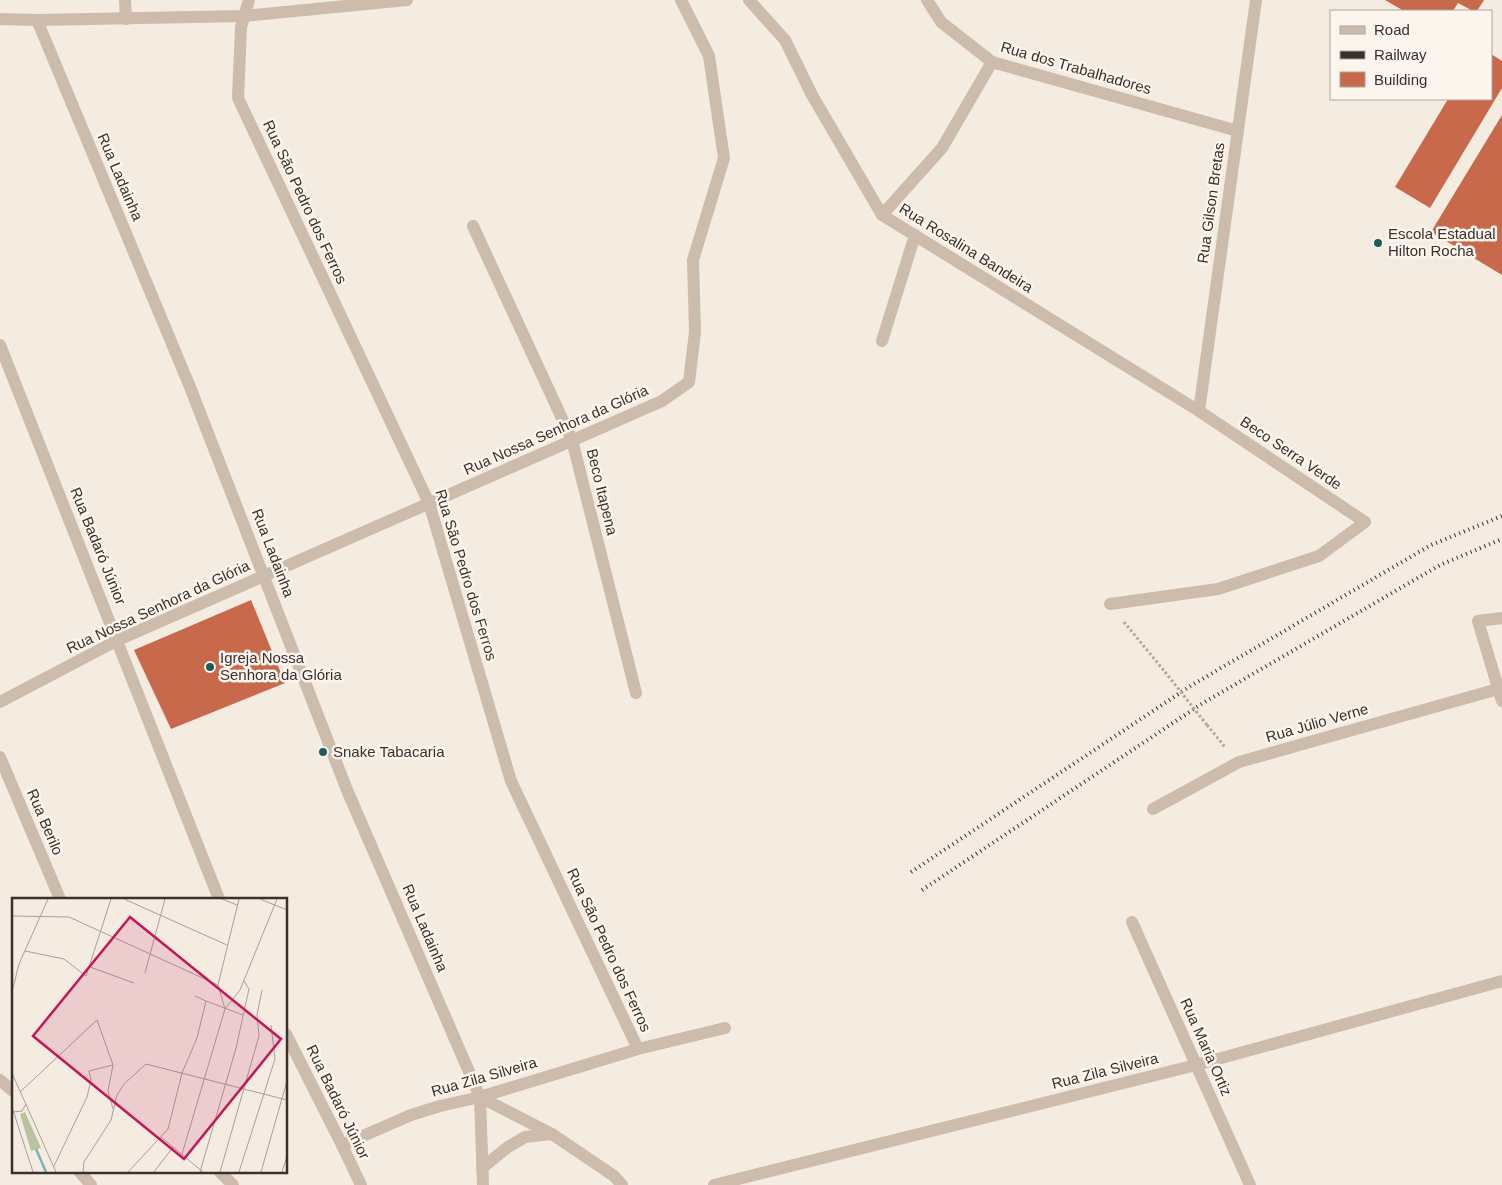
<svg xmlns="http://www.w3.org/2000/svg" width="1502" height="1185" viewBox="0 0 1502 1185" font-family="Arial,sans-serif">
  <rect width="100%" height="100%" fill="#f4ebe1"/>
  <!-- building -->
  <g fill="#c8694b">
    <path d="M1385 0H1484L1477 11H1473L1458 3 1453 11H1404Z"/>
    <path d="M1491 54 1502 61V88L1430 208 1395 187 1448 99H1491Z"/>
    <path d="M1502 115V275L1431 232Z"/>
    <path d="M251 600 285 683 171 729 134 650Z"/>
  </g>
  <g fill="none" stroke-linecap="round" stroke-linejoin="round">
    <!-- path -->
    <g stroke="#b9a596" stroke-width="3" stroke-dasharray="2.5 2.5" stroke-linecap="butt">
      <path d="M1124 622 1165 672"/>
      <path d="M1207 725 1225 747"/>
    </g>
    <!-- minor -->
    <g stroke="#cdbbac" stroke-width="12">
      <path d="M125 0 126 19"/>
      <path d="M249 0 241 27 238 98 429 503 511 781 638 1049 725 1028"/>
      <path d="M749 0 785 40 812 95 882 215 1199 411 1365 522 1319 556 1218 589 1110 604"/>
      <path d="M927 0 941 22 992 62 1238 131"/>
      <path d="M0 19 37 20 244 16 407 0"/>
      <path d="M37 20 190 387 347 790 480 1097 483 1185"/>
      <path d="M882 215 942 148 992 62"/>
      <path d="M473 226 572 440 636 693"/>
      <path d="M882 341 915 235"/>
      <path d="M0 345 219 899"/>
      <path d="M1199 411 1256 0"/>
      <path d="M1502 618 1478 621 1502 701"/>
      <path d="M0 702 118 640 662 401 689 382 695 332 693 260 724 158 709 56 681 0"/>
      <path d="M0 757 60 899"/>
      <path d="M1153 809 1239 762 1498 689"/>
      <path d="M1132 922 1250 1185"/>
      <path d="M286 1034 342 1145 361 1185"/>
      <path d="M0 1080 14 1092"/>
      <path d="M480 1097 552 1134 614 1176 622 1185"/>
      <path d="M342 1145 411 1115 440 1106 480 1097 638 1049"/>
      <path d="M482 1168 508 1147 525 1137 552 1134"/>
      <path d="M79 1171 91 1185"/>
      <path d="M219 1171 233 1185"/>
      <path d="M714 1185 1196 1065 1502 981"/>
    </g>
    <!-- rail -->
    <g stroke="#3b302b" stroke-width="4" stroke-dasharray="1 4" stroke-linecap="butt">
      <path d="M911 872 1192 685 1431 545 1502 516"/>
      <path d="M922 890 1203 703 1440 565 1502 539"/>
    </g>
    <!-- path-bridge -->
    <path stroke="#b9a596" stroke-width="3" stroke-dasharray="2.5 2.5" stroke-linecap="butt" d="M1165 672 1207 725"/>
  </g>
  <!-- markers -->
  <g fill="#1f5a5e" stroke="#fbf5ee" stroke-width="2">
    <circle cx="1378" cy="243" r="5"/>
    <circle cx="210" cy="667" r="5"/>
    <circle cx="323" cy="752" r="5"/>
  </g>
  <g text-anchor="middle" stroke-width="5" stroke-linejoin="round" paint-order="stroke">
    <!-- street labels -->
    <g font-size="15" fill="#3b302b" stroke="#fbf5ee">
      <text transform="translate(1076 68) rotate(16)" y="5">Rua dos Trabalhadores</text>
      <text transform="translate(120 177) rotate(67)" y="5">Rua Ladainha</text>
      <text transform="translate(305 202) rotate(65)" y="5">Rua São Pedro dos Ferros</text>
      <text transform="translate(1211 203) rotate(-82)" y="5">Rua Gilson Bretas</text>
      <text transform="translate(966 248) rotate(32)" y="5">Rua Rosalina Bandeira</text>
      <text transform="translate(556 430) rotate(-24)" y="5">Rua Nossa Senhora da Glória</text>
      <text transform="translate(1291 453) rotate(34)" y="5">Beco Serra Verde</text>
      <text transform="translate(602 492) rotate(76)" y="5">Beco Itapena</text>
      <text transform="translate(98 546) rotate(68)" y="5">Rua Badaró Júnior</text>
      <text transform="translate(273 553) rotate(69)" y="5">Rua Ladainha</text>
      <text transform="translate(466 575) rotate(73)" y="5">Rua São Pedro dos Ferros</text>
      <text transform="translate(158 607) rotate(-25)" y="5">Rua Nossa Senhora da Glória</text>
      <text transform="translate(1317 723) rotate(-16)" y="5">Rua Júlio Verne</text>
      <text transform="translate(45 822) rotate(67)" y="5">Rua Berilo</text>
      <text transform="translate(425 928) rotate(67)" y="5">Rua Ladainha</text>
      <text transform="translate(609 950) rotate(65)" y="5">Rua São Pedro dos Ferros</text>
      <text transform="translate(1206 1047) rotate(66)" y="5">Rua Maria Ortiz</text>
      <text transform="translate(1105 1071) rotate(-14)" y="5">Rua Zila Silveira</text>
      <text transform="translate(484 1077) rotate(-16)" y="5">Rua Zila Silveira</text>
      <text transform="translate(338 1102) rotate(64)" y="5">Rua Badaró Júnior</text>
    </g>
    <!-- poi labels -->
    <g font-size="15" fill="#3b302b" stroke="#fbf5ee" text-anchor="start">
      <text x="1388" y="239">Escola Estadual<tspan x="1388" dy="17">Hilton Rocha</tspan></text>
      <text x="220" y="663">Igreja Nossa<tspan x="220" dy="17">Senhora da Glória</tspan></text>
      <text x="333" y="757">Snake Tabacaria</text>
    </g>
  </g>
  <!-- overview -->
  <g transform="translate(12 898)">
    <rect width="275" height="275" fill="#f4ebe1"/>
    <path d="M13 214 29 250 19 253 8 216Z" fill="#b8c4a0"/>
    <path fill="none" stroke="#7fb0b2" stroke-width="2.5" d="M24 251 34 274"/>
    <path fill="none" stroke="#aaa098" stroke-width="1" d="M112 1 215 47M210 1 225 7M248 1 275 12M0 18 57 19 206 87M13 53 52 61 74 78 99 1M78 69 122 85M133 75 153 1M0 94 7 66 36 1M194 103 231 117M213 111 206 87 227 1M0 175 44 274M8 194 85 122 101 167 96 193 101 211M0 209 21 274M1 214 10 213 14 206M149 239 191 274M170 256 213 111 228 92 265 1M42 268 75 199 79 182 77 173 101 167M71 274 72 264 99 222 105 197 112 186 134 166 275 202M116 274 156 231 170 175 185 140 194 103 183 98M142 274 161 249M188 274 224 150 237 91 232 83M208 274 247 138 245 117 250 92M227 274 263 161 259 127M249 274 275 183M270 274 275 258"/>
    <path fill="#c2185b" fill-opacity="0.15" stroke="#c2185b" stroke-width="2.5" d="M118 19 269 141 172 261 21 138Z"/>
    <rect width="275" height="275" fill="none" stroke="#3b302b" stroke-width="2.5"/>
  </g>
  <!-- legend -->
  <rect x="1330" y="10" width="162" height="90" fill="#fbf5ee" stroke="#aea6a0"/>
  <rect x="1340" y="26" width="25" height="8" fill="#cdbbac" stroke="#aea6a0"/>
  <text x="1374" y="35" font-size="15" fill="#3b302b">Road</text>
  <rect x="1340" y="51" width="25" height="8" fill="#3b302b" stroke="#aea6a0"/>
  <text x="1374" y="60" font-size="15" fill="#3b302b">Railway</text>
  <rect x="1340" y="72" width="25" height="15" fill="#c8694b" stroke="#aea6a0"/>
  <text x="1374" y="85" font-size="15" fill="#3b302b">Building</text>
</svg>
